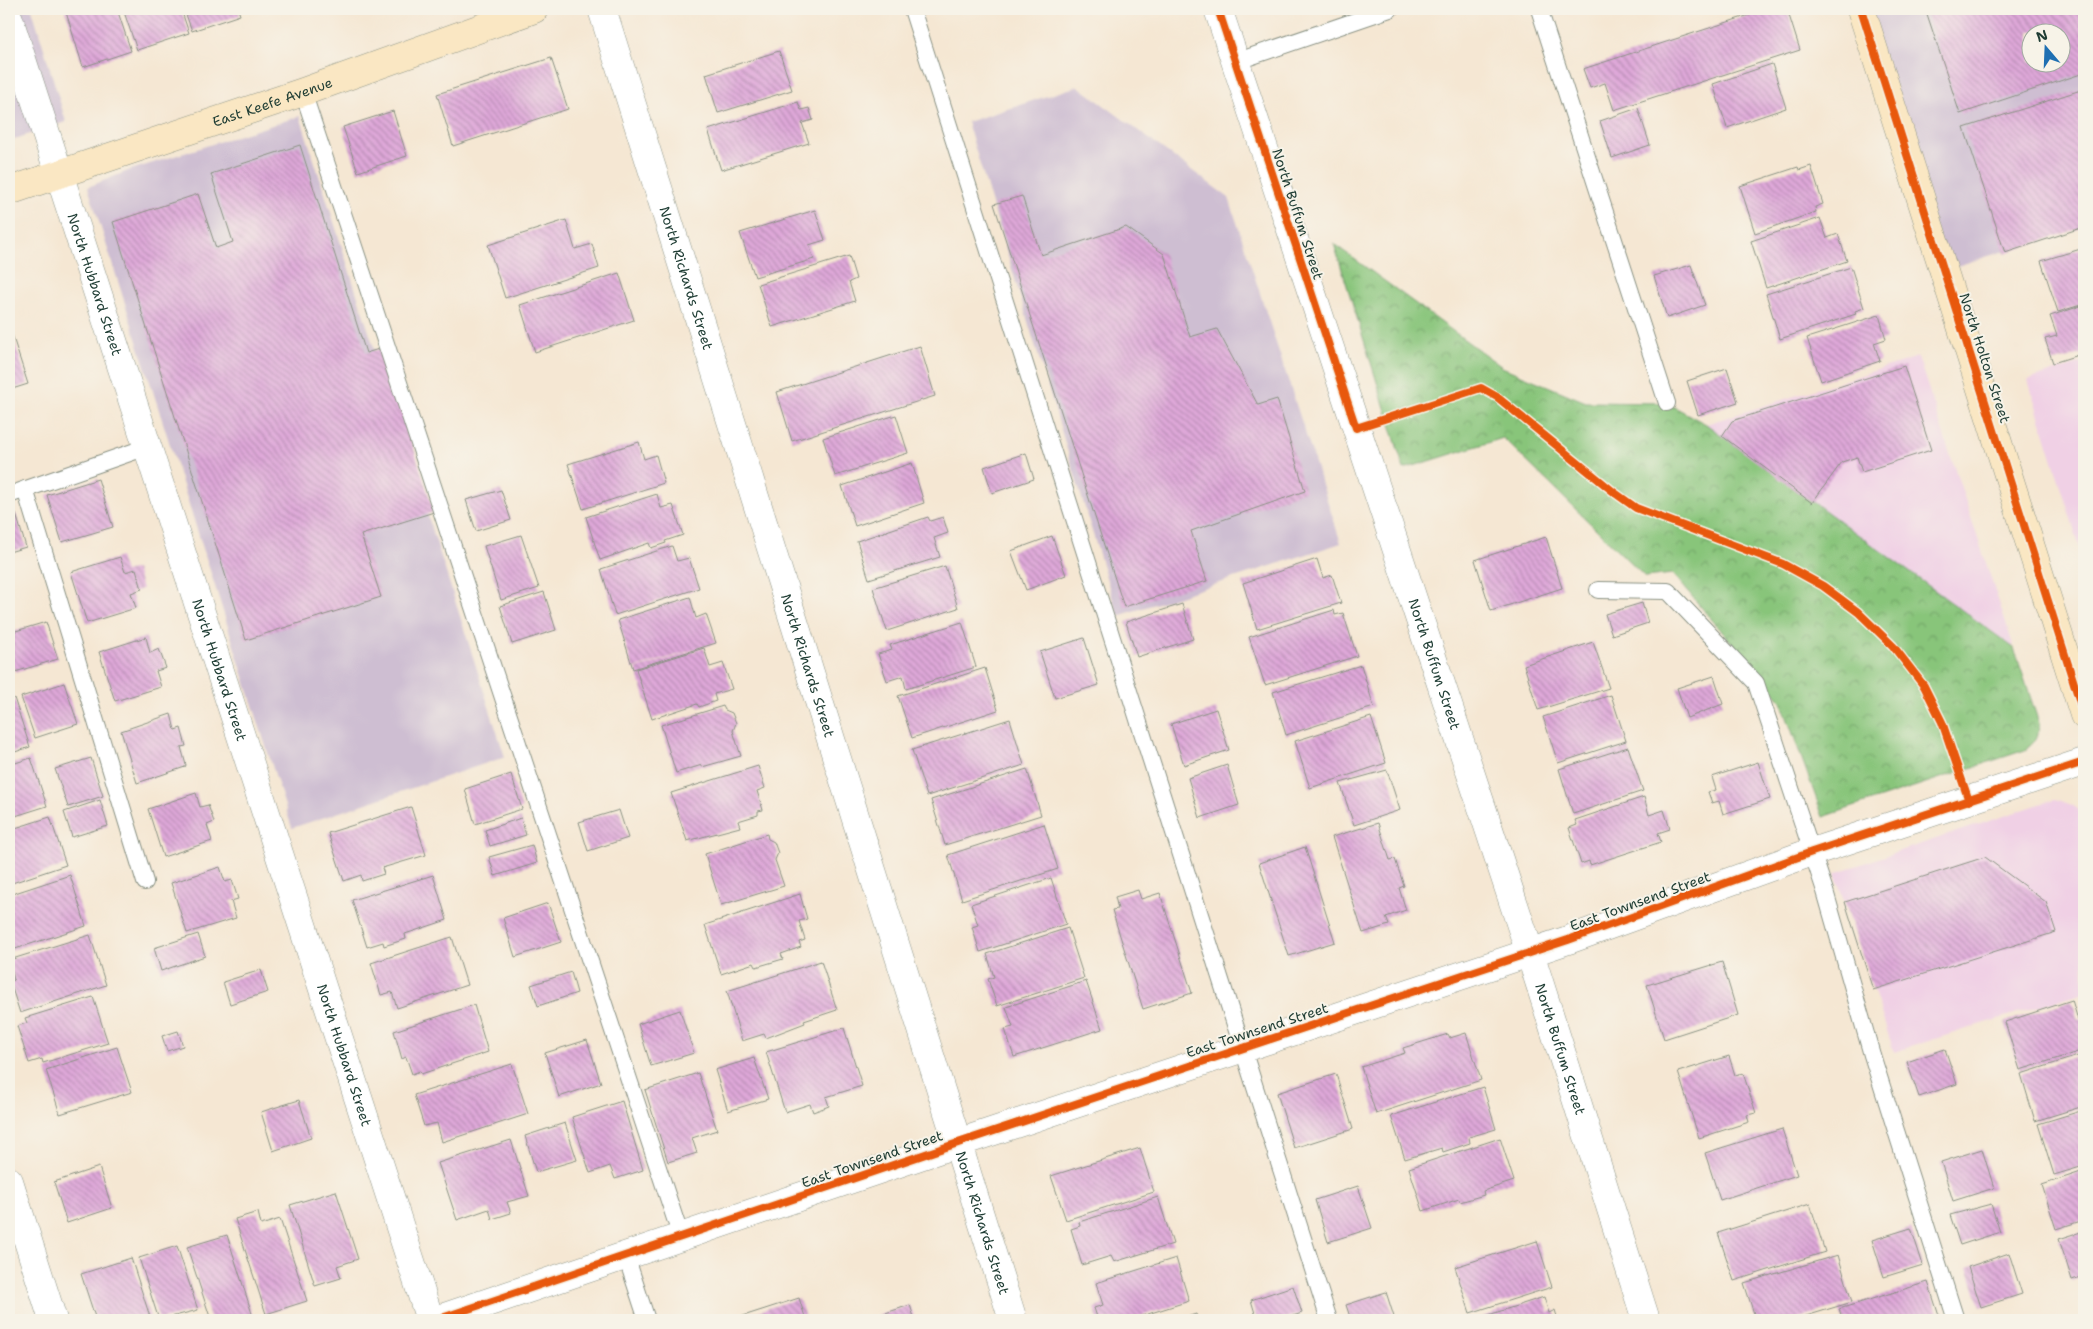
<svg xmlns="http://www.w3.org/2000/svg" width="2093" height="1329" viewBox="0 0 2093 1329" font-family="'Shantell Sans',sans-serif">
  <defs>
    <pattern id="park-crowns" width="20" height="18" patternUnits="userSpaceOnUse" patternTransform="scale(1.25)"><rect width="20" height="18" fill="#88c57a"/><path d="M2 6a3 3 0 1 1 6 0M12 15a3 3 0 1 1 6 0" fill="none" stroke="#6fa165"/></pattern>
    <pattern id="building-back-hatch" width="6" height="6" patternUnits="userSpaceOnUse" patternTransform="scale(1.25)"><rect width="6" height="6" fill="#dfa8d9"/><path d="M-1 5l2 2M0 0l6 6M5-1l2 2" fill="none" stroke="#b48ab1"/></pattern>
  </defs>
  <rect width="100%" height="100%" fill="#f7f3e8"/>
  <filter id="ink" filterUnits="userSpaceOnUse"><feTurbulence type="fractalNoise" baseFrequency=".02" numOctaves="2"/><feDisplacementMap in="SourceGraphic" scale="10" xChannelSelector="R" yChannelSelector="G"/><feConvolveMatrix kernelMatrix="1 2 1 2 8 2 1 2 1" color-interpolation-filters="sRGB"/></filter>
  <filter id="wash" filterUnits="userSpaceOnUse"><feTurbulence type="fractalNoise" baseFrequency=".0096" numOctaves="4" result="noise"/><feDisplacementMap in="SourceGraphic" scale="20" xChannelSelector="R" yChannelSelector="G"/><feGaussianBlur stdDeviation="1.12" result="paint"/><feColorMatrix in="noise" values="0 0 0 0 0 0 0 0 0 0 0 0 0 0 0 0 0 1.4 0 .05"/><feComposite in="paint" operator="in"/></filter>
  <g filter="url(#wash)">
    <rect width="100%" height="100%" fill="#f5e7d3"/>
    <!-- built -->
    <g fill="#f0d0e5">
      <path d="M1918 357 2014 648 1706 424Z"/>
      <path d="M2084 362V561L2028 380Z"/>
      <path d="M2055 799 2072 805 2081 812 2084 822V841L2080 846 2084 859V992L1894 1052 1835 873Z"/>
    </g>
    <!-- industrial -->
    <g fill="#cebed2" fill-rule="evenodd">
      <path d="M9 9H32L66 122 9 141Z"/>
      <path d="M1861 9H2084V226L1944 270ZM2030 32H2060V62H2030Z"/>
      <path d="M1078 86 1229 198 1341 543 1118 616 967 122Z"/>
      <path d="M300 116 505 757 292 828 88 187 128 171Z"/>
    </g>
    <!-- park -->
    <path fill="url(#park-crowns)" stroke="#548157" d="M1334 244 1502 367 1586 402 1667 403 1706 424 2014 648 2039 723C2039 736 2036 742 2025 750L1823 817 1781 701 1673 574 1645 577 1503 438 1404 469Z"/>
    <g id="blocks">
      <!-- building -->
      <g fill="url(#building-back-hatch)" fill-rule="evenodd">
        <path d="M65 9H117L131 51 83 67Z"/>
        <path d="M123 9H181L189 33 137 50Z"/>
        <path d="M184 9H238L240 15 192 31Z"/>
        <path d="M1768 9H1787L1800 50 1614 110 1605 83 1590 88 1583 69Z"/>
        <path d="M1933 9H2084V73L1960 114 1926 11ZM2030 32H2060V62H2030Z"/>
        <path d="M779 51 792 90 718 113 706 74Z"/>
        <path d="M551 58 568 109 453 146 437 94Z"/>
        <path d="M1772 64 1786 108 1727 128 1713 84Z"/>
        <path d="M2084 89V227L2005 253 1964 128Z"/>
        <path d="M798 102 801 110 809 108 813 120 802 123 809 143 721 170 708 130Z"/>
        <path d="M1638 108 1650 145 1612 158 1600 121Z"/>
        <path d="M393 111 407 156 358 172 343 127Z"/>
        <path d="M300 145 366 353 382 348 434 512 361 535 381 597 246 640 113 222 198 194 216 248 233 242 211 174Z"/>
        <path d="M1811 166 1823 204 1815 207 1816 212 1755 233 1740 186 1798 167 1799 170Z"/>
        <path d="M1022 196 1041 255 1126 227 1164 254 1190 337 1217 329 1258 405 1277 399 1305 491 1191 531 1207 581 1124 607 994 204Z"/>
        <path d="M815 210 825 240 809 245 814 259 755 277 740 233Z"/>
        <path d="M1820 218 1827 238 1838 234 1847 261 1766 288 1751 241Z"/>
        <path d="M566 220 575 249 592 244 599 268 505 298 488 245Z"/>
        <path d="M2084 248V304L2058 312 2041 261Z"/>
        <path d="M849 256 856 279 849 282 855 301 772 327 758 284Z"/>
        <path d="M1691 265 1705 305 1667 318 1654 276Z"/>
        <path d="M1851 267 1864 308 1855 311 1856 314 1780 339 1766 294Z"/>
        <path d="M619 273 634 320 535 352 520 305Z"/>
        <path d="M2084 305V353L2053 363 2045 339 2057 336 2050 316Z"/>
        <path d="M1879 315 1886 339 1874 343 1880 361 1821 381 1807 338Z"/>
        <path d="M9 325 28 384 9 390Z"/>
        <path d="M920 346 935 396 792 441 777 392Z"/>
        <path d="M1904 366 1931 450 1862 472 1857 457 1842 462 1812 503 1722 436 1732 421Z"/>
        <path d="M1727 368 1738 402 1698 415 1687 381Z"/>
        <path d="M896 415 908 453 835 476 823 438Z"/>
        <path d="M639 442 644 459 656 455 664 483 583 509 568 464Z"/>
        <path d="M1026 453 1034 479 992 493 984 467Z"/>
        <path d="M912 463 924 503 855 526 842 486Z"/>
        <path d="M98 479 113 527 62 542 47 495Z"/>
        <path d="M501 490 511 520 476 531 466 500Z"/>
        <path d="M657 494 661 508 673 505 683 535 665 541 666 543 651 548 649 543 600 560 586 517Z"/>
        <path d="M16 514 26 547 9 552V516Z"/>
        <path d="M928 517 930 521 943 517 948 533 934 538 940 557 869 579 857 541Z"/>
        <path d="M521 535 539 588 501 600 484 546Z"/>
        <path d="M1052 536 1066 575 1026 590 1011 551Z"/>
        <path d="M1546 537 1562 588 1491 611 1475 560Z"/>
        <path d="M672 546 677 561 689 558 699 588 615 615 601 569Z"/>
        <path d="M120 557 125 572 136 569 142 589 131 593 136 608 87 623 71 572Z"/>
        <path d="M1317 559 1323 578 1332 575 1341 603 1257 629 1243 583Z"/>
        <path d="M945 566 958 608 887 631 873 588Z"/>
        <path d="M544 592 556 630 512 644 500 606Z"/>
        <path d="M690 597 696 618 706 614 716 643 633 669 618 620Z"/>
        <path d="M1642 603 1648 623 1612 635 1605 614Z"/>
        <path d="M1182 604 1193 639 1137 657 1126 622Z"/>
        <path d="M1334 610 1335 615 1343 613 1357 656 1265 685 1249 637Z"/>
        <path d="M46 622 58 659 15 672 9 652V633Z"/>
        <path d="M962 622 976 667 906 689 903 676 887 681 878 654 892 650 890 645Z"/>
        <path d="M146 637 150 653 159 649 166 668 156 671 161 687 115 701 99 652Z"/>
        <path d="M1084 638 1099 685 1055 698 1040 652Z"/>
        <path d="M1593 642 1609 688 1538 710 1524 665Z"/>
        <path d="M704 648 710 667 723 663 732 689 714 694 716 701 699 707 697 704 652 719 636 669Z"/>
        <path d="M1361 665 1374 707 1286 735 1273 692Z"/>
        <path d="M985 668 998 710 912 738 898 696Z"/>
        <path d="M1714 676 1723 704 1687 718 1677 688Z"/>
        <path d="M64 683 78 724 35 738 21 697Z"/>
        <path d="M1611 695 1626 741 1558 763 1543 717Z"/>
        <path d="M14 698 30 747 9 754V700Z"/>
        <path d="M723 706 725 710 732 713 736 723 733 731 741 756 702 767V765L676 773 661 725Z"/>
        <path d="M1216 709 1229 750 1184 765 1171 724Z"/>
        <path d="M171 714 175 730 181 728 186 746 181 747 186 765 185 767 137 783 121 731Z"/>
        <path d="M1371 717 1386 763 1310 788 1295 741Z"/>
        <path d="M1010 719 1024 765 927 796 912 750Z"/>
        <path d="M1628 747 1643 791 1573 814 1559 769Z"/>
        <path d="M31 758 47 806 9 818V765Z"/>
        <path d="M91 758 103 796 68 807 55 769Z"/>
        <path d="M1758 762 1770 799 1723 814 1719 801 1712 803 1708 792 1716 790 1712 777Z"/>
        <path d="M1227 765 1239 805 1200 818 1188 778Z"/>
        <path d="M758 766 765 788 757 791 763 810 758 811V815L738 821 740 827 687 841 671 793Z"/>
        <path d="M1027 769 1041 815 945 845 931 800Z"/>
        <path d="M1387 770 1400 810 1354 825 1340 783Z"/>
        <path d="M511 774 522 809 475 824 465 789Z"/>
        <path d="M196 793 200 807 208 805 214 822 207 825 212 841 163 857 148 809Z"/>
        <path d="M1644 797 1649 815 1664 810 1670 829 1658 833 1661 842 1590 865 1589 861 1581 864 1569 828 1577 825 1575 820Z"/>
        <path d="M100 800 108 826 72 837 64 812Z"/>
        <path d="M411 807 426 855 382 868 384 874 362 881 361 875 344 881 328 833Z"/>
        <path d="M619 810 628 838 588 851 579 822Z"/>
        <path d="M50 817 66 865 9 884V830Z"/>
        <path d="M521 818 526 835 490 846 485 830Z"/>
        <path d="M1378 823 1390 860 1395 859 1404 886 1399 888 1406 910 1386 917 1389 925 1363 933 1332 837Z"/>
        <path d="M1044 824 1058 869 962 900 948 855Z"/>
        <path d="M767 834 768 839 774 842 778 853 775 860 784 886 721 905 705 854Z"/>
        <path d="M532 845 537 863 495 876 489 857Z"/>
        <path d="M1305 847 1335 942 1289 956 1259 863Z"/>
        <path d="M1985 857 2046 902 2056 932 1873 990 1845 902Z"/>
        <path d="M220 867 225 882 232 880 238 899 231 901 236 918 187 933 171 883Z"/>
        <path d="M70 875 86 926 9 951V895Z"/>
        <path d="M433 875 447 920 405 934 406 939 384 946 383 942 367 947 352 900Z"/>
        <path d="M1051 878 1066 924 980 952 972 927 978 925 971 904Z"/>
        <path d="M1138 890 1141 899 1160 893 1192 993 1143 1009 1112 910 1118 909 1115 897Z"/>
        <path d="M800 894 807 919 799 921 805 940 799 942 801 947 781 954 783 959 756 967 754 963 721 974 705 925Z"/>
        <path d="M548 903 561 942 515 957 503 918Z"/>
        <path d="M1068 928 1084 978 997 1006 988 979 994 977 987 954Z"/>
        <path d="M198 934 205 956 161 971 154 948Z"/>
        <path d="M90 935 106 985 20 1013 10 982 14 980 9 960Z"/>
        <path d="M452 937 467 985 397 1008 392 992 381 995 371 963Z"/>
        <path d="M821 961 837 1010 804 1021 805 1023 766 1038 764 1034 742 1041 727 991Z"/>
        <path d="M1722 962 1738 1015 1664 1039 1647 985Z"/>
        <path d="M261 970 268 992 230 1004 223 982Z"/>
        <path d="M571 972 577 993 538 1006 531 985Z"/>
        <path d="M1086 981 1102 1029 1014 1057 1005 1029 1013 1027 1006 1007Z"/>
        <path d="M93 997 108 1043 43 1063 42 1059 29 1063 17 1026 27 1023 25 1018Z"/>
        <path d="M2072 1000 2078 1020 2084 1018V1050L2020 1070 2005 1022Z"/>
        <path d="M474 1005 488 1052 421 1074 420 1071 412 1074 406 1057 402 1059 394 1031Z"/>
        <path d="M680 1010 694 1053 651 1066 638 1024Z"/>
        <path d="M844 1028 862 1086 826 1097 829 1106 813 1112 810 1104 785 1112 766 1052Z"/>
        <path d="M178 1031 183 1046 167 1051 162 1036Z"/>
        <path d="M1466 1033 1481 1080 1376 1114 1361 1067 1405 1053 1403 1048 1448 1034 1450 1038Z"/>
        <path d="M587 1040 601 1083 559 1097 545 1053Z"/>
        <path d="M117 1047 132 1092 60 1114 46 1070Z"/>
        <path d="M1945 1049 1957 1084 1919 1097 1907 1062Z"/>
        <path d="M2084 1054V1106L2035 1121 2021 1074Z"/>
        <path d="M1729 1056 1735 1075 1743 1073 1756 1113 1747 1115 1749 1122 1699 1138 1678 1072Z"/>
        <path d="M754 1058 768 1099 728 1111 715 1070Z"/>
        <path d="M512 1064 528 1114 442 1142 437 1123 424 1126 414 1095Z"/>
        <path d="M698 1073 717 1130 692 1138 697 1153 668 1162 645 1090Z"/>
        <path d="M1336 1074 1353 1129 1294 1148 1277 1093Z"/>
        <path d="M1483 1087 1496 1129 1469 1137 1470 1143 1443 1152 1442 1148 1405 1159 1391 1116Z"/>
        <path d="M299 1100 311 1138 273 1151 261 1112Z"/>
        <path d="M622 1101 643 1170 615 1179 610 1166 590 1173 572 1117Z"/>
        <path d="M2084 1110V1166L2054 1175 2038 1124Z"/>
        <path d="M565 1123 577 1160 536 1172 525 1136Z"/>
        <path d="M1782 1129 1797 1175 1720 1200 1705 1153Z"/>
        <path d="M1500 1138 1514 1181 1483 1191 1484 1195 1460 1202 1459 1199 1423 1211 1409 1168Z"/>
        <path d="M511 1140 529 1196 507 1202 511 1213 492 1219 489 1209 457 1220 438 1163Z"/>
        <path d="M1140 1148 1154 1192 1066 1220 1051 1176Z"/>
        <path d="M1982 1149 1994 1188 1953 1201 1941 1162Z"/>
        <path d="M99 1167 112 1208 67 1223 54 1182Z"/>
        <path d="M2084 1171V1220L2056 1229 2042 1185Z"/>
        <path d="M1358 1186 1372 1228 1328 1242 1315 1200Z"/>
        <path d="M336 1191 358 1259 337 1266 341 1278 315 1286 290 1205Z"/>
        <path d="M1158 1197 1173 1244 1114 1262 1111 1256 1082 1265 1071 1229 1080 1226 1079 1222Z"/>
        <path d="M1810 1204 1825 1252 1734 1281 1718 1233Z"/>
        <path d="M1991 1204 2000 1232 1960 1245 1950 1215Z"/>
        <path d="M258 1212 261 1225 280 1219 307 1301 266 1314 235 1219Z"/>
        <path d="M1911 1228 1923 1265 1884 1277 1872 1240Z"/>
        <path d="M2084 1231V1276L2072 1280 2059 1239Z"/>
        <path d="M227 1235 254 1320H211L187 1247Z"/>
        <path d="M1537 1241 1552 1287 1470 1313 1455 1267Z"/>
        <path d="M177 1246 198 1310 159 1320 139 1258Z"/>
        <path d="M2009 1253 2022 1294 1981 1307 1968 1267Z"/>
        <path d="M1838 1255 1852 1302 1793 1320H1756L1744 1283Z"/>
        <path d="M131 1258 151 1320H96L81 1274Z"/>
        <path d="M1176 1258 1189 1301 1129 1320H1098L1094 1308 1103 1305 1096 1283Z"/>
        <path d="M1928 1282 1940 1319 1843 1320 1839 1309Z"/>
        <path d="M1293 1286 1302 1313 1281 1320H1257L1251 1300Z"/>
        <path d="M1386 1292 1395 1320H1351L1346 1305Z"/>
        <path d="M1544 1297 1549 1313 1555 1310 1558 1320H1473Z"/>
        <path d="M799 1298 806 1320H731Z"/>
        <path d="M910 1305 915 1320H864Z"/>
        <path d="M1196 1314 1198 1320H1178Z"/>
      </g>
    </g>
  </g>
  <g filter="url(#ink)">
    <use href="#blocks" fill-opacity="0" stroke="#8a9284" stroke-width="1"/>
    <g fill="none" stroke-linecap="round" stroke-linejoin="round">
      <!-- lane casing -->
      <g stroke="#8a9284" stroke-width="18">
        <g id="lane">
          <path d="M912 9 1329 1320"/>
          <path d="M1539 9 1667 403"/>
          <path d="M1235 62 1390 9"/>
          <path d="M303 92 681 1237"/>
          <path d="M25 489 145 882"/>
          <path d="M9 495 147 447"/>
          <path d="M1598 590 1668 591 1756 683 1825 891 1872 1055 1956 1320"/>
          <path d="M626 1256 647 1320"/>
        </g>
      </g>
      <!-- street casing -->
      <g stroke="#8a9284" stroke-width="29">
        <g id="street">
          <path id="s1" d="M602 9 1013 1320"/>
          <path id="s2" d="M1218 9 1530 953 1646 1320"/>
          <path id="s3" d="M9 19 430 1320"/>
          <path d="M9 1181 53 1320"/>
          <path d="M436 1320 958 1143 1568 940 1812 852 2084 762"/>
        </g>
      </g>
      <!-- secondary casing -->
      <g stroke="#8a9284" stroke-width="29">
        <g id="secondary">
          <path d="M1861 9 2084 715"/>
          <path id="s4" d="M9 191 303 92 534 9"/>
        </g>
      </g>
      <!-- lane -->
      <use href="#lane" stroke="#fff" stroke-width="16"/>
      <!-- street -->
      <use href="#street" stroke="#fff" stroke-width="28"/>
      <!-- secondary -->
      <use href="#secondary" stroke="#fae7c3" stroke-width="28"/>
      <!-- cycleway casing -->
      <g stroke="#f7f3e8" stroke-width="11">
        <g id="cycleway">
          <path d="M1218 9 1356 428 1481 388 1497 397 1615 493 1636 508 1783 564 1823 586 1858 612 1893 646 1924 686 1942 722 1969 801"/>
          <path d="M1861 9 2084 715"/>
          <path d="M436 1320 958 1143 1568 940 1812 852 2084 762"/>
        </g>
      </g>
      <!-- cycleway -->
      <use href="#cycleway" stroke="#e8590c" stroke-width="8"/>
    </g>
  </g>
  <g text-anchor="middle" stroke-width="4" stroke-linejoin="round" paint-order="stroke">
    <!-- street labels -->
    <g font-size="14" fill="#1f3d34" stroke="#f7f3e8">
      <text dy="5" stroke="none"><textPath href="#s4" startOffset="278">East Keefe Avenue</textPath></text>
      <text transform="translate(1298 214) rotate(72)" y="5">North Buffum Street</text>
      <text dy="5" stroke="none"><textPath href="#s1" startOffset="282">North Richards Street</textPath></text>
      <text dy="5" stroke="none"><textPath href="#s3" startOffset="279">North Hubbard Street</textPath></text>
      <text transform="translate(1985 358) rotate(72)" y="5">North Holton Street</text>
      <text dy="5" stroke="none"><textPath href="#s1" startOffset="688">North Richards Street</textPath></text>
      <text dy="5" stroke="none"><textPath href="#s2" startOffset="690">North Buffum Street</textPath></text>
      <text dy="5" stroke="none"><textPath href="#s3" startOffset="684">North Hubbard Street</textPath></text>
      <text transform="translate(1640 901) rotate(-20)" y="5">East Townsend Street</text>
      <text transform="translate(1257 1030) rotate(-18)" y="5">East Townsend Street</text>
      <text dy="5" stroke="none"><textPath href="#s2" startOffset="1095">North Buffum Street</textPath></text>
      <text dy="5" stroke="none"><textPath href="#s3" startOffset="1089">North Hubbard Street</textPath></text>
      <text transform="translate(872 1159) rotate(-19)" y="5">East Townsend Street</text>
      <text dy="5" stroke="none"><textPath href="#s1" startOffset="1272">North Richards Street</textPath></text>
    </g>
  </g>
  <!-- margin -->
  <rect width="2093" height="1329" fill="none" stroke="#f7f3e8" stroke-width="30"/>
  <!-- north arrow -->
  <g transform="translate(2046 48) rotate(341)"><circle r="24" fill="#f7f3e8" stroke="#a1aaa0"/>
  <path d="M0-4L9 19L0 12L-9 19Z" fill="#1f6fb2"/>
  <text y="-8" font-size="14" font-weight="bold" text-anchor="middle" fill="#1f3d34">N</text>
  </g>
</svg>
